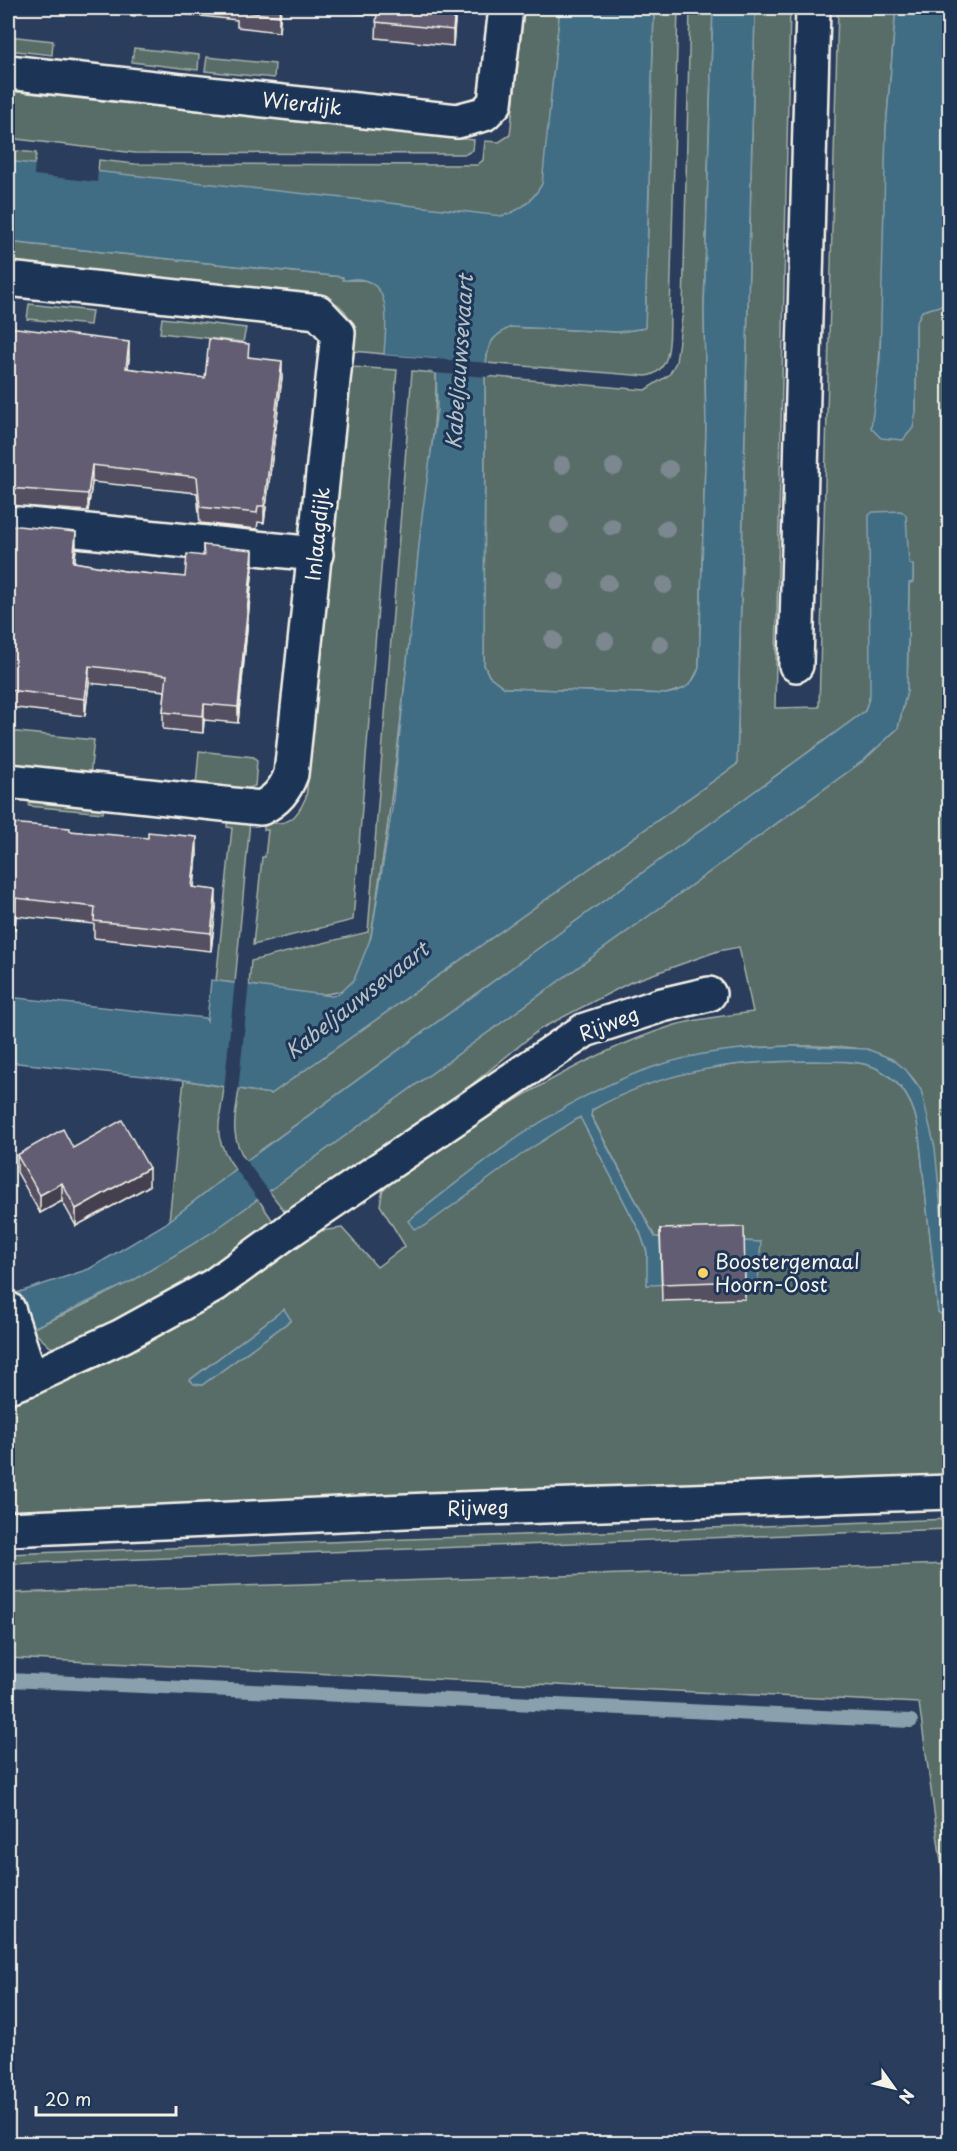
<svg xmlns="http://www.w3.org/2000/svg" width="957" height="2151" viewBox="0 0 957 2151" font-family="'Playpen Sans',sans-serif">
  <rect width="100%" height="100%" fill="#2b3d5c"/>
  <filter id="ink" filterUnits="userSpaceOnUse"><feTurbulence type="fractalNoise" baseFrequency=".0167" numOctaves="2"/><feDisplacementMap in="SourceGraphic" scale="12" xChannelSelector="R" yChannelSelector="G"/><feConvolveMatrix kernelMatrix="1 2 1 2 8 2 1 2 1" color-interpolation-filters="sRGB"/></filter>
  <g filter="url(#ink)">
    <!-- green -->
    <g fill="#596d68" stroke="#a6afa8" stroke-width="1.5" fill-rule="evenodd">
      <path d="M524 8H560L541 202 513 221 8 172V150L36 153 35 164 98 172 99 160 135 164 477 165 483 160 485 141 499 142 510 135Z"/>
      <path d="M654 8H678L670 314C669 335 674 372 646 376L486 363C488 343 493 335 510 327L618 332 645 328Z"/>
      <path d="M690 8H713L704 309 706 429 699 668 689 687 666 694 505 688 489 676 484 665 485 376 645 390 669 375 676 362 683 311Z"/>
      <path d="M755 8H790L775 708 819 707 838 8H896L886 129 884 284 878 381 916 412V324L922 311 949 303V1290C943 1231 940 1172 926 1115 924 1103 923 1091 915 1081 889 1046 852 1047 813 1046 638 1043 539 1117 408 1221L580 1117 640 1232 647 1252 648 1285 761 1242 655 1237 591 1115 592 1110C662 1070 737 1060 817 1061 838 1062 861 1059 880 1070 904 1084 916 1107 919 1134L938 1312 947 1318 949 1301V1475L8 1511V1399L187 1318 320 1231 342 1228 377 1267 405 1246 380 1205 383 1188C471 1127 569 1059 672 1026 697 1018 727 1016 753 1012L739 947 718 951 631 982 540 1029 416 1130 291 1216 285 1212 269 1191 864 760 898 728 907 691 909 583 913 582V565L865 711 246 1161C229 1135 235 1119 239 1089L271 1094 737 764ZM283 1310 291 1320 202 1385 194 1384 191 1379Z"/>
      <path d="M8 36 53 41 52 55 8 50Z"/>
      <path d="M134 48 199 55 198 70 132 62Z"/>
      <path d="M207 57 275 64 274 78 205 71Z"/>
      <path d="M8 91 474 140 473 150 466 154 135 153 8 138Z"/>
      <path d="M8 242 343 277V280H396L436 359 354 351C357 324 348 307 323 296L8 262Z"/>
      <path d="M29 304 92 311 90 325 27 319Z"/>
      <path d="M162 318 246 328 243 342 160 333Z"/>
      <path d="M352 367 397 370 353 920 253 945 262 857H265L268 830H264V823C289 825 296 820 306 797Z"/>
      <path d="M412 371 436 373C437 432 425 490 419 549 407 660 397 772 379 882 375 910 371 959 353 982 334 1006 276 989 249 985L251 961 368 932Z"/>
      <path d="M8 731 94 740 90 775 8 766Z"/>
      <path d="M199 751 254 757 257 761 255 786 240 791 196 786Z"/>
      <path d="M30 798 104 806 103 813 29 806Z"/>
      <path d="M228 819 250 821 235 983 216 981 232 828 227 827Z"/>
      <path d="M184 1080 224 1087C220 1127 210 1133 235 1169L169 1221Z"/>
      <path d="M258 1199 273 1221 268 1231C200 1277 132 1318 55 1349L49 1346 31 1329C112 1295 188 1251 258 1199Z"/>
      <path d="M950 1519 949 1529 8 1564V1554Z"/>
      <path d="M949 1564V1920L919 1703 8 1658V1593Z"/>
    </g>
    <!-- water -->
    <g fill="#406c84" stroke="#88a1ac" stroke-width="1.5">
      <path d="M560 8H654L645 328 618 332 511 327C485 339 487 351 485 376L484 665 489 676 505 688 666 694C684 691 693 685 699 668L706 429 704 309 713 8H755L737 764 271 1094 184 1080 8 1062V997L205 1018 207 1021 211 980 332 996 339 994 354 980 371 937 392 809 422 516 437 410 436 359 384 355C385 329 395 284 359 279 351 278 350 281 343 280V277L8 242V161C172 181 337 196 502 216 522 210 532 201 542 184Z"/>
      <path d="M896 8H950L949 303 922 311 916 324V412L913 428 903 440 881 438 871 428 880 359 886 129Z"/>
      <path d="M901 511 906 515 909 564 913 565V582L909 583 907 691 898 728 864 760 211 1233 134 1280 31 1329 8 1296 89 1269 165 1224 246 1161 865 711 870 695 869 515 873 512Z"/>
      <path d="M789 1046 867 1049 892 1059 906 1070 921 1090 935 1148 949 1290 948 1318 938 1312 919 1134C916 1107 904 1084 880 1070 861 1059 838 1062 817 1061 737 1060 662 1070 592 1110L591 1116 655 1237 761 1242 758 1282 647 1285V1252L640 1232 580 1117 525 1152 425 1226 414 1229 408 1221C494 1153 583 1079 694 1056 725 1049 757 1048 789 1046Z"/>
      <path d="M284 1309 291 1320 202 1385 194 1384 190 1380Z"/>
    </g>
    <!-- pier -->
    <g fill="#2b3d5c">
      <path d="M35 162 98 169 97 182 34 175Z"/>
      <path d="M381 355 489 363 488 377 433 373V362L384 358Z"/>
      <path d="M235 980 249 982 238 1092 224 1090Z"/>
      <path d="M244 1158 271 1194 260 1202 234 1167Z"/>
    </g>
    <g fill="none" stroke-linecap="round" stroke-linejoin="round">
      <!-- stream -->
      <path stroke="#88a1ac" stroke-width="14" d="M8 1680 911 1721"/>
      <!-- minor casing -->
      <g stroke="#f4f1e8" stroke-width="38">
        <g id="minor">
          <path d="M8 72 457 121 484 114 495 103 506 8"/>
          <path d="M8 279 318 312 338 333 291 774C285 790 277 800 261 808L8 781"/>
          <path d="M8 523 316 554"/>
          <path d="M796 665 813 8"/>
          <path d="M8 1309 31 1378"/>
          <path d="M8 1386 31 1378 122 1336 213 1286 287 1232 585 1030 662 1005 709 994"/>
          <path d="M8 1529 428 1510 950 1492"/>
        </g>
      </g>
      <!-- minor -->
      <use href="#minor" stroke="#1d3557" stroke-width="33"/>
    </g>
    <!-- trees -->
    <g fill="#7c8790">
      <circle cx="562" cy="465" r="9"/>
      <circle cx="614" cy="467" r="9"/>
      <circle cx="669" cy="469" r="9"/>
      <circle cx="559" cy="525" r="9"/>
      <circle cx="612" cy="527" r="9"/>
      <circle cx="666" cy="529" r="9"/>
      <circle cx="556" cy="581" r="9"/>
      <circle cx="608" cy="583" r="9"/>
      <circle cx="664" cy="585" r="9"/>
      <circle cx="553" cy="640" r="9"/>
      <circle cx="605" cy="641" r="9"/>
      <circle cx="660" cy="644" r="9"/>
    </g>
    <!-- wall -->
    <g fill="#545062" stroke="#f4f1e8" stroke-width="1.5">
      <path d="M62 8H281L279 32 237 27V20L136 9 135 16Z"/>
      <path d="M293 8H456L453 46 376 38 377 15Z"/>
      <path d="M8 327 129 358 128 369 205 378 249 357 282 377 264 523 258 522 257 529 200 523 197 493 92 482 88 511 8 505Z"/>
      <path d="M8 525 76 549 74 562 130 572 185 577 203 556V545L253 566 238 723 204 720 203 733 163 729V712L165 691 89 683 85 716 8 707Z"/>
      <path d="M8 823 70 831 197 855 194 888 216 907 211 951 94 938V924L16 916 15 930 8 929Z"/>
      <path d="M73 1148 149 1186 76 1226 62 1201 40 1213 17 1172V1155Z"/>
      <path d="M660 1229 745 1281V1299L662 1301Z"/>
    </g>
    <!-- shaded-wall -->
    <g fill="#454150" stroke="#f4f1e8" stroke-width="1.5">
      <path d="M280 8H281L279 32V16Z"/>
      <path d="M455 8H456L453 46V30Z"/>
      <path d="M129 342V358L126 385V368Z"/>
      <path d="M282 361V377L264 523V506Z"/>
      <path d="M92 465V482L88 511V494Z"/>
      <path d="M76 532V549L73 579V562Z"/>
      <path d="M253 550V566L238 723V707Z"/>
      <path d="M89 666V683L85 716V699Z"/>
      <path d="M204 704V720L203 733V716Z"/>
      <path d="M197 837V855L192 905V887Z"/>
      <path d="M216 890V907L211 951V933Z"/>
      <path d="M16 898V916L15 930V912Z"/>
      <path d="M149 1168V1186L76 1226V1209Z"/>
      <path d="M62 1183V1201L40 1213V1195Z"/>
    </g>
    <!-- building -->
    <g fill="#625d72" stroke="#f4f1e8" stroke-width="1.5">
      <path d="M238 8H280L279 16 237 11Z"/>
      <path d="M378 8H455L453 30 376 22Z"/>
      <path d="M8 327 129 342 126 368 205 378 209 339 249 344 248 357 282 361 264 506H258L257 513 200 507 197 477 92 465 88 494 8 488Z"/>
      <path d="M8 525 76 532 73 562 130 572 185 577 187 554 204 556 203 545 253 550 238 707 204 704 203 716 163 712 167 675 89 666 85 699 8 690Z"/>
      <path d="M8 823 70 828V831L148 838V832L197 837 192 887 216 890 211 933 94 921 95 907 16 898 15 912H8Z"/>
      <path d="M122 1120 149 1168 76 1209 62 1183 40 1195 17 1155 63 1129 73 1148Z"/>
      <path d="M744 1227 745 1281 662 1284 660 1229Z"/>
    </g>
  </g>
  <!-- markers -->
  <circle fill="#ffd166" stroke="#1d3557" stroke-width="2" cx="703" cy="1273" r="6"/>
  <g text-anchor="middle" stroke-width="6" stroke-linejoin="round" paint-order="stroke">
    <!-- street labels -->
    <g font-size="20" fill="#f4f1e8" stroke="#1d3557">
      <text transform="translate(302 104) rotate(6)" y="7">Wierdijk</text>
      <text transform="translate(318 534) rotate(-84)" y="7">Inlaagdijk</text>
      <text transform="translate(609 1024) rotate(-21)" y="7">Rijweg</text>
      <text transform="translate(478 1508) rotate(-2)" y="7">Rijweg</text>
    </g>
    <!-- poi labels -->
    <g font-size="20" fill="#f4f1e8" stroke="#1d3557" text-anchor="start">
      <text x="715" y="1269">Boostergemaal<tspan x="715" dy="23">Hoorn-Oost</tspan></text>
    </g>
    <!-- water labels -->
    <g font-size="21" font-style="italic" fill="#b5c2c5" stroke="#1d3557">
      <text transform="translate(460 362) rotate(-86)" y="7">Kabeljauwsevaart</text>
      <text transform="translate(357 1001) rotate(-38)" y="7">Kabeljauwsevaart</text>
    </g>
  </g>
  <!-- margin -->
  <rect width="957" height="2151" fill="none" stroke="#1d3557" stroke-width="30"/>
  <rect x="15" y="15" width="927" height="2121" fill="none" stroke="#f4f1e8" stroke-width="2" filter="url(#ink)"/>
  <!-- north arrow -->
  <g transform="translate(894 2088) rotate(124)" stroke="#1d3557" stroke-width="4.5" paint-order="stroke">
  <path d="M0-4.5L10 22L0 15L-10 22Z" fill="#f4f1e8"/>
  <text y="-9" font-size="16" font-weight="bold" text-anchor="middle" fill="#f4f1e8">N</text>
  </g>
  <!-- scale -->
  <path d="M36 2106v9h140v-9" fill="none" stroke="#f4f1e8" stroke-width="3"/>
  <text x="45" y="2106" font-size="18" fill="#f4f1e8" stroke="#1d3557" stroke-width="4.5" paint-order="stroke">20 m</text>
</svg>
